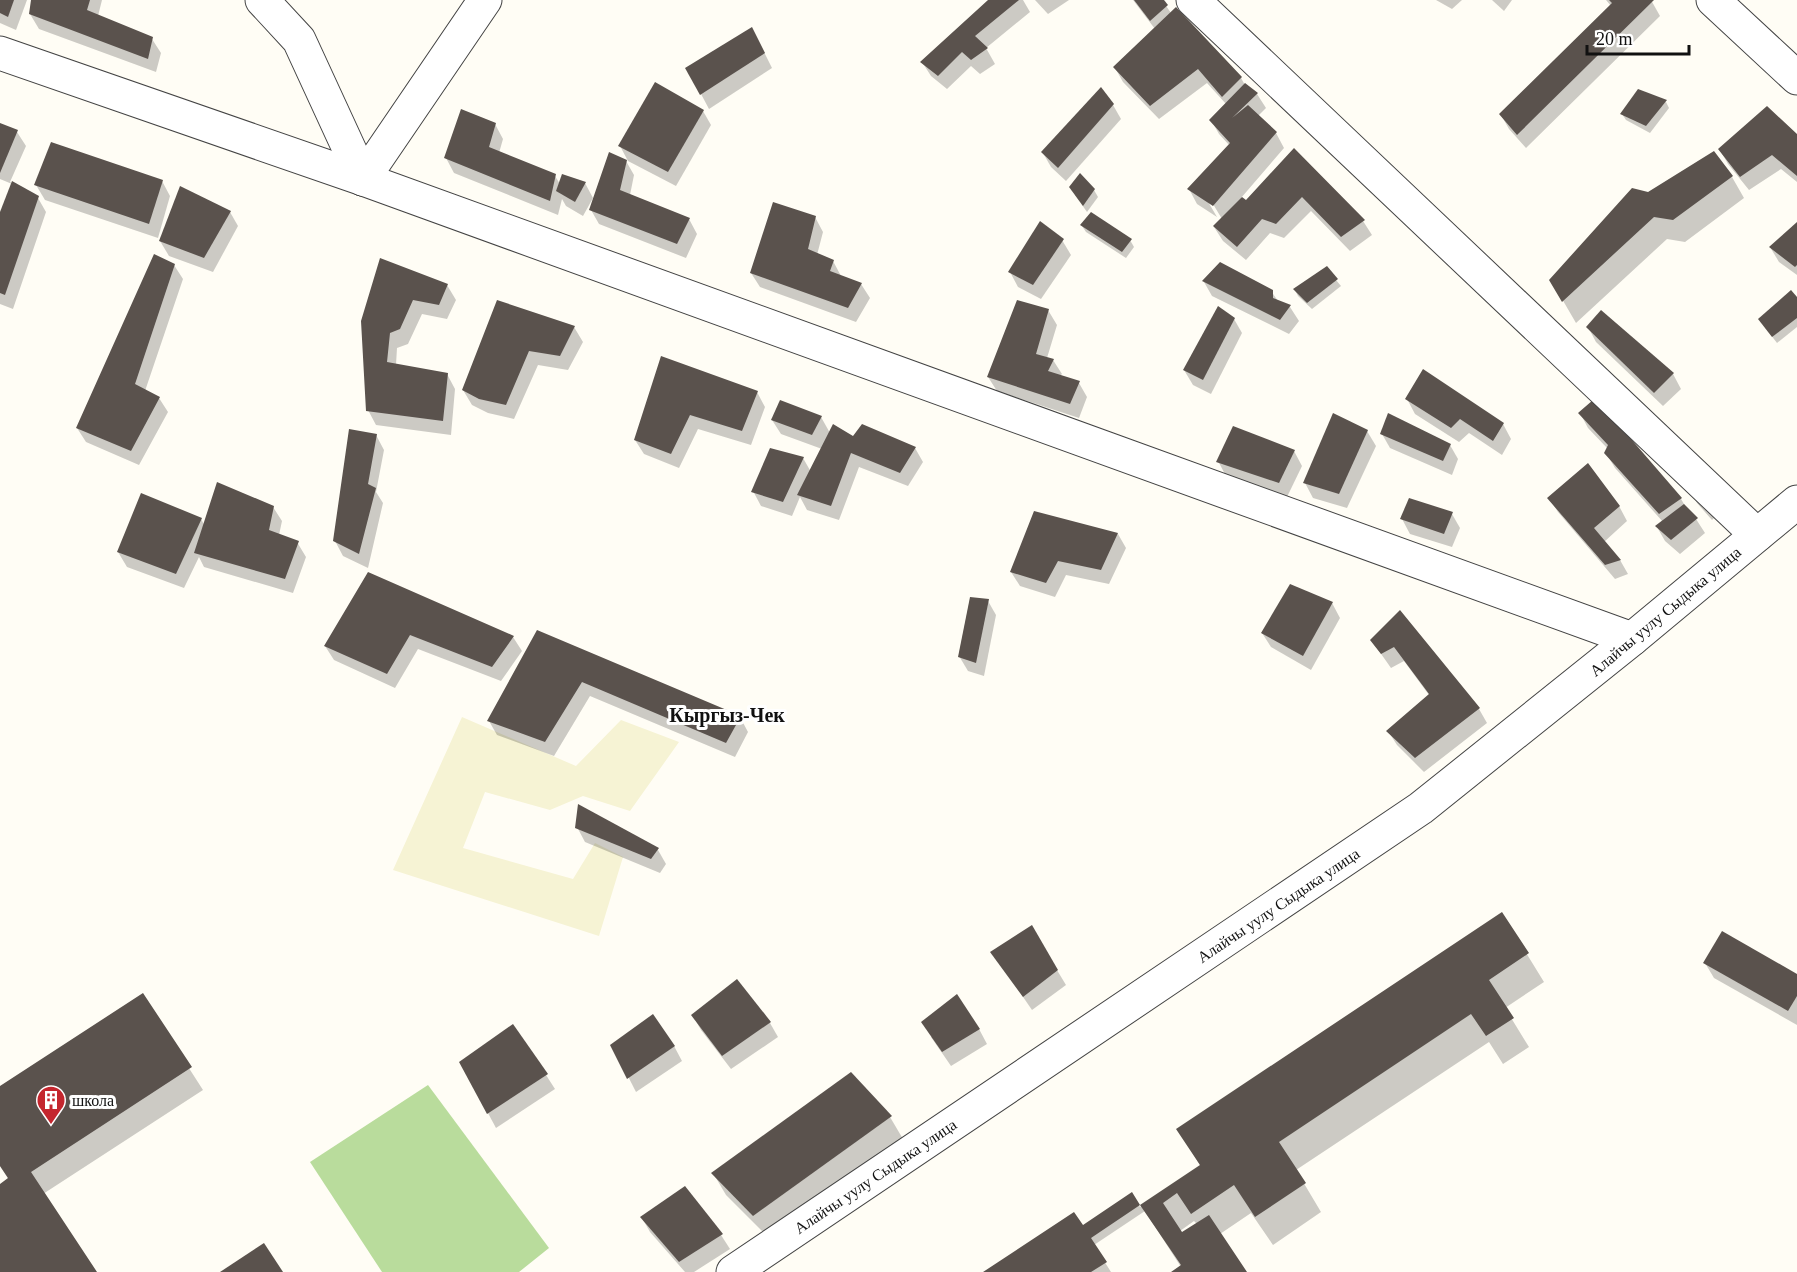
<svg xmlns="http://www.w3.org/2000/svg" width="1797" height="1272" viewBox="0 0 1797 1272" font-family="'Times New Roman',serif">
  <rect width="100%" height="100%" fill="#fffdf5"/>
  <!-- farmland -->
  <path fill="#f6f3d4" d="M462 717 576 766 621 720 679 742 630 811 583 796 550 810 485 792 463 848 573 879 595 843 623 857 599 936 393 870Z"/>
  <!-- forest -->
  <path fill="#b9dc9c" d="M428 1085 549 1248 519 1272H382L310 1162Z"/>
  <!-- shadow -->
  <g fill="#0003" fill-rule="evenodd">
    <path d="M0 0H27L16 30 0 23Z"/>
    <path d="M33 0H102L98 16 152 39 161 53 156 72 39 29 30 14Z"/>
    <path d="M991 0H1023L1030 12 986 48 995 64 980 74 971 66 947 89 931 76 922 62Z"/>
    <path d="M1035 0H1069L1048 14Z"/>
    <path d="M1133 0H1162L1171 13 1241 78 1245 85 1257 94 1266 108 1258 116 1276 133 1284 148 1241 198 1246 203 1294 150 1363 221 1372 235 1350 251 1311 211 1284 238 1270 233 1246 260 1223 241 1214 227 1222 219 1210 199 1207 200 1217 217 1197 204 1189 189 1230 146 1219 134 1211 120 1226 104 1207 83 1159 119 1123 82 1115 68 1155 29Z"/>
    <path d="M1436 0H1462L1452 9Z"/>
    <path d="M1492 0H1512L1504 11Z"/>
    <path d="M1606 0H1651L1660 16 1526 148 1509 129 1501 115 1611 6Z"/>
    <path d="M760 44 772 68 709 109 701 94Z"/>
    <path d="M1666 102 1669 108 1650 133 1626 120 1622 114Z"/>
    <path d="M1113 105 1121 119 1066 181 1051 167 1043 153Z"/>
    <path d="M703 111 711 125 676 186 628 161 620 146Z"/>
    <path d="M495 124 503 139 499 153 555 176 560 184 585 183 593 198 583 216 566 206 562 199 558 215 454 173 446 158Z"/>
    <path d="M0 125 17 132 26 146 10 182 38 198 46 212 13 309 0 304V216L12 184 0 179Z"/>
    <path d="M1797 136V182L1781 169 1749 190 1728 164 1720 150Z"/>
    <path d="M626 161 634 175 630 195 689 219 697 234 686 258 599 224 591 210Z"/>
    <path d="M1732 177 1744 198 1685 242 1667 239 1576 323 1551 280 1649 194Z"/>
    <path d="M162 181 170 196 158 238 45 200 36 185Z"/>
    <path d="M1094 190 1098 197 1087 212 1075 195Z"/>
    <path d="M230 212 238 226 213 272 169 256 160 241Z"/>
    <path d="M815 217 823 232 817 255 833 261 841 276 861 284 870 298 856 322 760 287 751 273Z"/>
    <path d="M1797 224V275L1779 262 1770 247Z"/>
    <path d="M1082 226 1130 240 1134 247 1126 258 1086 232Z"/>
    <path d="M1062 240 1071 255 1041 299 1018 287 1010 272Z"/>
    <path d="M174 265 183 279 145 391 159 398 168 412 139 465 86 442 77 428Z"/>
    <path d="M1326 268 1341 286 1312 309 1298 296 1295 290Z"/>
    <path d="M1204 282 1271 291 1278 301 1290 307 1299 321 1289 334 1212 296Z"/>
    <path d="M447 285 456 300 447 319 422 314 408 344 397 348 396 365 447 374 455 389 451 435 376 425 368 410 362 321Z"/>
    <path d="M1797 299V327L1777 343 1764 326Z"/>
    <path d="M498 302 574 327 583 342 568 370 538 365 514 419 488 413 472 405 463 390Z"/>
    <path d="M1048 310 1057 325 1047 358 1053 360 1062 374 1060 376 1079 383 1087 397 1079 418 997 391 988 377Z"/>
    <path d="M1234 319 1242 333 1211 394 1193 385 1184 370Z"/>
    <path d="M1588 327 1673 374 1681 389 1663 406 1596 342Z"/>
    <path d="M662 358 757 392 765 407 751 445 698 429 679 468 644 454 635 440Z"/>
    <path d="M1407 399 1503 424 1511 439 1502 455 1469 433 1459 442 1415 414Z"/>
    <path d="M781 402 821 417 830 433 915 448 923 462 908 486 859 467 839 520 807 510 800 497 792 516 761 506 753 491 803 458 811 472 822 449 781 434 772 420Z"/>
    <path d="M1580 413 1681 499 1687 509 1696 519 1705 533 1680 554 1665 541 1657 527 1663 522 1615 468 1606 453 1608 449 1588 428Z"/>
    <path d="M1367 431 1376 446 1347 508 1313 498 1305 483Z"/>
    <path d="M1382 434 1450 445 1458 459 1452 475 1390 448Z"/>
    <path d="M376 435 384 450 376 492 383 503 368 568 343 556 335 541Z"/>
    <path d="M1294 451 1302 466 1287 497 1226 476 1218 461Z"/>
    <path d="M1694 497 1717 515 1712 520 1697 503Z"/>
    <path d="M1549 498 1619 506 1627 521 1604 542 1620 560 1628 574 1615 579 1558 512Z"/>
    <path d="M273 507 282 521 279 535 297 542 306 557 293 593 204 567 199 557 184 588 127 567 118 552 201 519 205 526Z"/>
    <path d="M1452 514 1460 528 1452 547 1410 534 1402 519Z"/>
    <path d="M1118 534 1126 548 1109 584 1066 575 1055 597 1020 586 1011 572Z"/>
    <path d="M368 574 513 637 522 651 501 681 418 649 395 688 334 660 325 646Z"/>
    <path d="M988 601 996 615 984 676 968 671 959 656Z"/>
    <path d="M1332 603 1340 618 1311 670 1271 647 1262 633Z"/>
    <path d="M1399 612 1479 709 1487 723 1424 772 1397 745 1388 731 1429 695 1404 661 1391 668 1372 641Z"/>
    <path d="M538 632 740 717 748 732 735 757 590 696 554 756 497 735 489 721Z"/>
    <path d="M579 806 658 850 666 864 660 873 585 842 577 827Z"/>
    <path d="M1502 914 1544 982 1505 1008 1529 1047 1503 1064 1489 1042 1296 1170 1321 1212 1273 1245 1251 1213 1220 1234 1245 1272H1173L1181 1267 1145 1211 1094 1245 1111 1272H986L1086 1233 1131 1194 1140 1207 1201 1167 1178 1129ZM1194 1221 1197 1224 1182 1234 1180 1231Z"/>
    <path d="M1031 927 1066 985 1032 1010 992 952Z"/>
    <path d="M1705 963 1797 975V1025L1714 978Z"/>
    <path d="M142 995 203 1090 43 1194 95 1272H0V1186L9 1180 0 1166V1088Z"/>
    <path d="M693 1016 770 1023 778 1037 731 1069 701 1030Z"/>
    <path d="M979 1029 987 1044 951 1066 931 1037Z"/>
    <path d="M612 1045 674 1046 682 1061 636 1092Z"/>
    <path d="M461 1063 546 1075 555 1089 496 1128Z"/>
    <path d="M850 1074 890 1117 903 1139 767 1236 726 1195 713 1173Z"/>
    <path d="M642 1218 721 1235 730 1249 694 1272H685L650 1232Z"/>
  </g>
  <!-- building -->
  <g fill="#5a524d">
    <path d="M0 0H14L8 17 0 13Z"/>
    <path d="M31 0H90L87 10 153 37 148 59 29 14Z"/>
    <path d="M988 0H1019L975 36 988 48 971 60 962 52 938 76 920 62Z"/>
    <path d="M1134 0H1164L1168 5 1150 21Z"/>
    <path d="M1609 0H1654L1517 135 1499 114 1612 3Z"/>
    <path d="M1176 7 1242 77 1222 97 1198 69 1150 106 1113 67Z"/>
    <path d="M752 27 765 53 700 95 685 68Z"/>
    <path d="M655 82 704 110 668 172 618 146Z"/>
    <path d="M1245 83 1258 93 1232 118 1248 105 1277 132 1213 206 1187 189 1230 143 1209 120Z"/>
    <path d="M1101 87 1114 104 1058 168 1041 152Z"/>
    <path d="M1638 89 1667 100 1646 126 1620 114Z"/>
    <path d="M1767 106 1797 134V176L1772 155 1740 177 1718 149Z"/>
    <path d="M461 109 496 123 489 147 556 174 550 201 444 158Z"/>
    <path d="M0 123 18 130 0 173Z"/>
    <path d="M51 142 163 180 149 224 34 185Z"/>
    <path d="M1294 148 1365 220 1341 237 1302 197 1276 224 1262 219 1237 247 1213 226 1242 197 1246 200Z"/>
    <path d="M1714 151 1733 176 1673 220 1654 217 1562 302 1549 280 1632 188 1648 192Z"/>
    <path d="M609 152 627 160 620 190 690 218 677 244 589 210Z"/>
    <path d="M1080 173 1095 189 1083 206 1069 187Z"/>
    <path d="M562 174 586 182 575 202 556 191Z"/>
    <path d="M12 181 39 196 5 295 0 293V212Z"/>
    <path d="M180 186 231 211 204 258 159 241Z"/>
    <path d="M773 202 816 216 808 249 834 260 830 271 862 283 848 308 750 273Z"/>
    <path d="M1091 212 1132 239 1122 252 1080 225Z"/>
    <path d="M1040 221 1064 239 1033 285 1008 272Z"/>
    <path d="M1797 222V265L1795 267 1769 247Z"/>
    <path d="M154 254 175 264 135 384 160 397 131 451 76 428Z"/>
    <path d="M380 258 448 284 439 305 413 300 400 329 390 333 387 362 448 373 443 421 366 411 361 321Z"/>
    <path d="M1220 262 1273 290V298L1291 305 1280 320 1202 281Z"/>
    <path d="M1327 266 1338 279 1307 303 1293 289Z"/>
    <path d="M1791 290 1797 297V318L1772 337 1758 319Z"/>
    <path d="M497 300 575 326 560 356 529 351 506 405 479 399 462 390Z"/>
    <path d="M1017 300 1049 309 1036 354 1054 359 1048 371 1080 381 1070 404 987 377Z"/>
    <path d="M1218 306 1235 318 1203 380 1183 370Z"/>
    <path d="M1601 310 1674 373 1654 393 1586 327Z"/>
    <path d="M661 356 758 391 742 431 690 415 671 454 634 440Z"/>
    <path d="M1423 369 1504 423 1493 441 1460 419 1451 428 1405 399Z"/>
    <path d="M780 400 822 416 812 435 771 420Z"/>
    <path d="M1593 400 1625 432 1682 498 1659 514 1604 453 1608 445 1578 413Z"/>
    <path d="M1333 413 1368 430 1339 494 1303 483Z"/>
    <path d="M1388 413 1451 444 1443 461 1380 434Z"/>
    <path d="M833 424 853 436 862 424 916 447 900 473 851 453 831 506 797 495Z"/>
    <path d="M1233 426 1295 450 1279 483 1216 462Z"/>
    <path d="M349 429 377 434 368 484 376 488 359 554 333 541Z"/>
    <path d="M770 448 804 457 783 502 751 492Z"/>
    <path d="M1588 463 1620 506 1594 528 1621 560 1605 565 1547 498Z"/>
    <path d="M217 482 274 506 269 530 299 541 285 579 194 553Z"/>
    <path d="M141 493 202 518 176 574 117 552Z"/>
    <path d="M1409 498 1453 512 1444 534 1400 519Z"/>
    <path d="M1684 504 1698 518 1671 540 1655 526Z"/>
    <path d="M1034 511 1118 533 1101 570 1058 561 1046 583 1010 572Z"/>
    <path d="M368 572 514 636 492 667 410 635 387 674 324 646Z"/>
    <path d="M1290 584 1333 602 1303 656 1261 633Z"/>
    <path d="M970 597 989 599 976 663 958 657Z"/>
    <path d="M1400 610 1480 708 1415 758 1386 731 1429 694 1394 647 1381 654 1370 640Z"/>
    <path d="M537 630 741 716 726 743 582 682 545 742 487 721Z"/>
    <path d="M578 804 659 848 651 859 575 828Z"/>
    <path d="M1502 912 1529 953 1489 980 1514 1018 1486 1036 1471 1014 1279 1142 1306 1183 1255 1217 1234 1185 1191 1214 1177 1193 1163 1203 1182 1232 1209 1215 1247 1272H1171L1181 1265 1140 1205 1200 1165 1176 1129Z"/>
    <path d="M1032 925 1058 970 1023 997 990 952Z"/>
    <path d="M1722 931 1797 974V996L1788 1011 1703 963Z"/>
    <path d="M737 979 771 1022 722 1056 691 1015Z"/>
    <path d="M143 993 192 1067 31 1172 97 1272H0V1184L8 1178 0 1166V1086Z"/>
    <path d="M957 994 980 1029 942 1052 921 1022Z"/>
    <path d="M653 1014 675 1046 627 1079 610 1045Z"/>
    <path d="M513 1024 548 1074 487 1114 459 1062Z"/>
    <path d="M851 1072 892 1116 753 1216 711 1173Z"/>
    <path d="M685 1186 723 1234 679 1262 640 1217Z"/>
    <path d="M1132 1192 1140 1205 1091 1238 1107 1262 1091 1272H983L1074 1212 1083 1225Z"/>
    <path d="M264 1243 283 1272H220Z"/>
  </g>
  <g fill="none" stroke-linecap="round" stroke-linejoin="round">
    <!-- minor casing -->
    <g stroke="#444" stroke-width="35">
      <g id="minor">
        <path d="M262 0 299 40 363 179"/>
        <path d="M1193 0 1757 535"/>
        <path d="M1713 0 1797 78"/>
        <path d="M0 53 363 179 1632 639"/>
        <path d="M363 179 485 0"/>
      </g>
    </g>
    <!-- tertiary casing -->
    <g stroke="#444" stroke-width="35">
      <path id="tertiary" d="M733 1272 1421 808 1632 639 1797 502"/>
    </g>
    <!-- minor -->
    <use href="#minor" stroke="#fff" stroke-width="33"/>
    <!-- tertiary -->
    <use href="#tertiary" stroke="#fff" stroke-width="33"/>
  </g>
  <!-- icons -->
  <defs>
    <g id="building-pin" transform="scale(1.5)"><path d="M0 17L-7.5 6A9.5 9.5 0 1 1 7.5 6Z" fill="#c4262e" stroke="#fff"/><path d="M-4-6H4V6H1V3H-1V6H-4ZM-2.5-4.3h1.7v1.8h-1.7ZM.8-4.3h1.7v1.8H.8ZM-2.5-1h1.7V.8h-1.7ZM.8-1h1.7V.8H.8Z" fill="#fff"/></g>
  </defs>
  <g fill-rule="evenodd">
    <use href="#building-pin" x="51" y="1100"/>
  </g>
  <g text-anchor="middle" stroke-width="6" stroke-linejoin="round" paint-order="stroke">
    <!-- street labels -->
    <g font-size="16" fill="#111" stroke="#fff">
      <text transform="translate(1665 611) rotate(-40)" y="6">Алайчы уулу Сыдыка улица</text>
      <text transform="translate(1278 905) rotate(-34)" y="6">Алайчы уулу Сыдыка улица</text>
      <text transform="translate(875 1176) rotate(-34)" y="6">Алайчы уулу Сыдыка улица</text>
    </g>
    <!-- poi labels -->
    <g font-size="16" fill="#111" stroke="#fff" text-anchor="start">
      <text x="72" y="1106">школа</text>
    </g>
    <!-- quarter labels -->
    <g font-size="20" font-weight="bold" fill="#111" stroke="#fff">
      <text x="727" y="722">Кыргыз-Чек</text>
    </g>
  </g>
  <!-- scale -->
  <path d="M1587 45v9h102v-9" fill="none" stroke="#111111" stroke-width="3"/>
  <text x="1596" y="45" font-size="18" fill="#111111" stroke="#ffffff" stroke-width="4.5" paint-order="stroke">20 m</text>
</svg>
